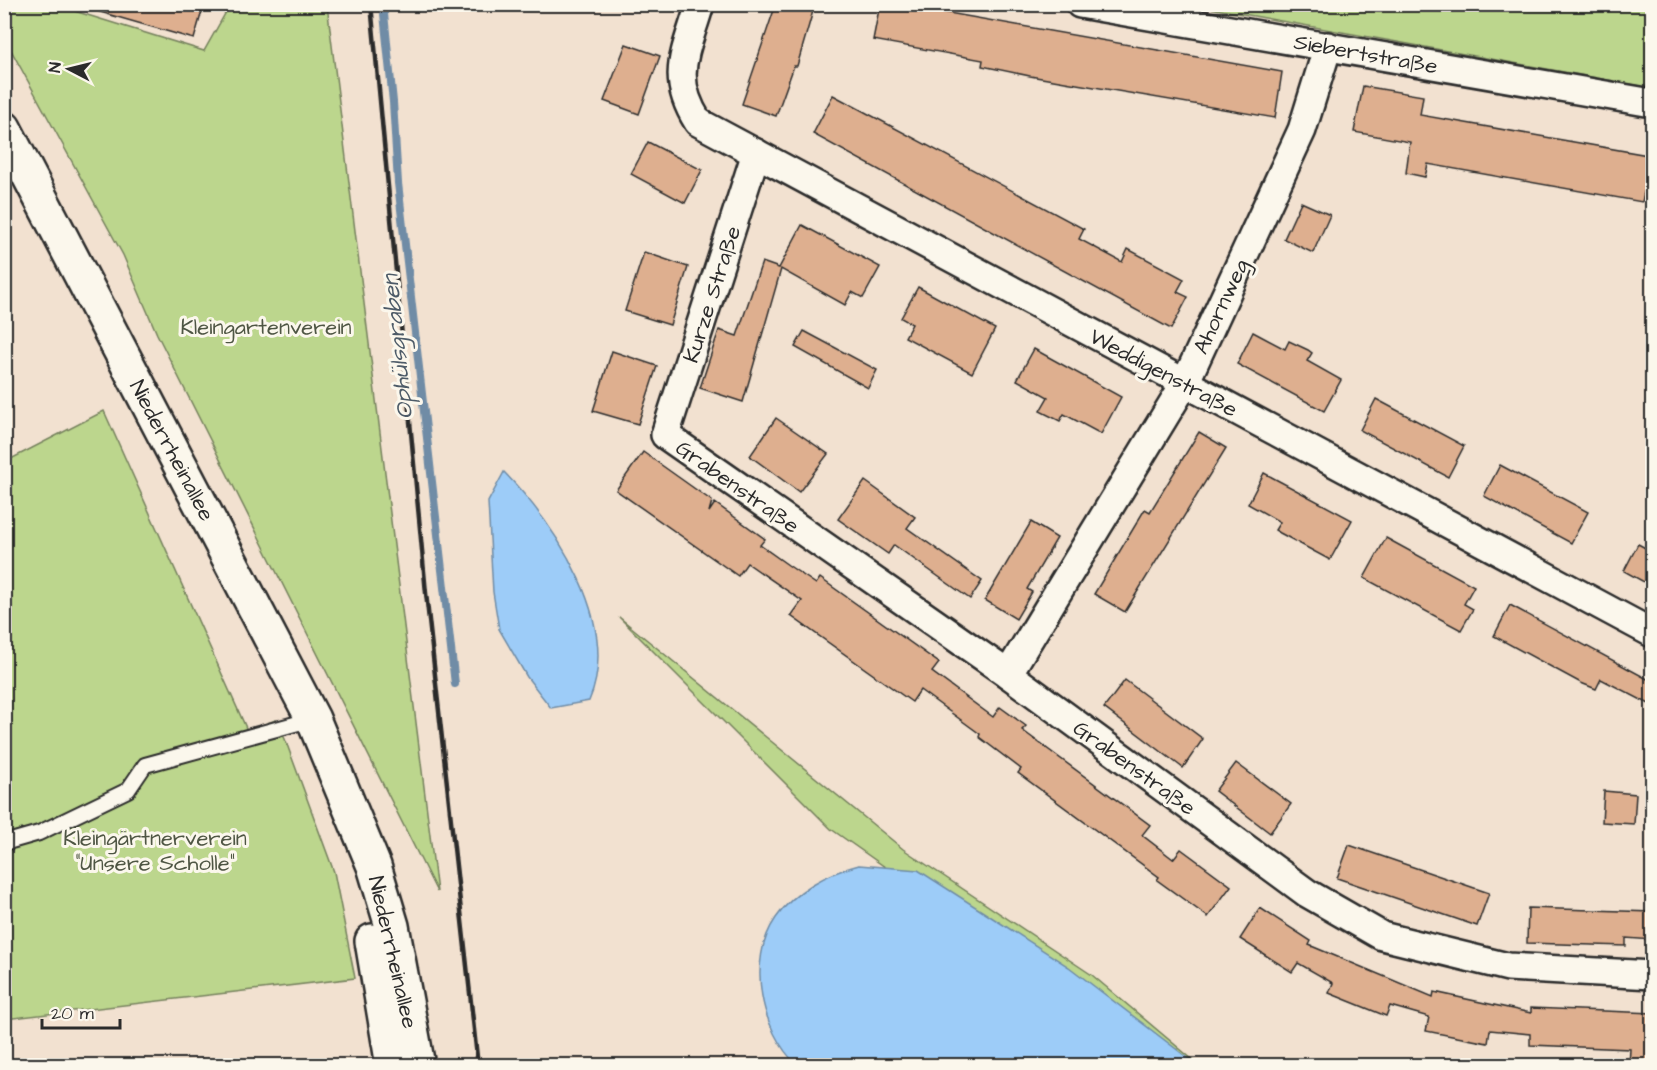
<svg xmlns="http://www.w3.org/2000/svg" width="1657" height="1070" viewBox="0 0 1657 1070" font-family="'Architects Daughter',sans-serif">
  <rect width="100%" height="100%" fill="#f2e1d0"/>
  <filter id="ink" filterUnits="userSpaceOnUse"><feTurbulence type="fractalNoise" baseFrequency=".0167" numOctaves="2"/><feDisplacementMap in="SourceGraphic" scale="12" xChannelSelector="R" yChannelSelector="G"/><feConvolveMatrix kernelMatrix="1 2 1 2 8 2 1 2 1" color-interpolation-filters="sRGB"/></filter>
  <g filter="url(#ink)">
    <!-- green -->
    <g fill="#bcd68d" stroke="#74805c" stroke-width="1.5">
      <path d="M4 5H55L204 51 230 5H327L437 892 157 334 123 255 5 39Z"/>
      <path d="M1193 5H1652V88Z"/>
      <path d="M104 411 247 730 276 720 285 739 334 872 355 978 5 1019V462Z"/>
      <path d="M619 617 903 849 1092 975 1199 1065H1161L1084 1007 831 829Z"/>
    </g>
    <!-- water -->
    <g fill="#9dccf8" stroke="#6f8ca6" stroke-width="1.5">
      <path d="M504 472C556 526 622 624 589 701L551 708 527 677 499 629 493 592 488 502Z"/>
      <path d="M859 865 918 870 1069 967 1197 1065H797C761 1031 746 961 776 918 795 890 828 873 859 865Z"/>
    </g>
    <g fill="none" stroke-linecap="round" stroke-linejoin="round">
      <!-- stream -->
      <path stroke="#6f8ca6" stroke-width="8" d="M383 4 393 102 398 183 455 684"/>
    </g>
    <!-- building -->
    <g fill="#deaf8f" stroke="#2b2b2b" stroke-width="1.5">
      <path d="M94 4H204L194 39 93 10Z"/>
      <path d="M776 4H815L797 66H794L776 116 742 104Z"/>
      <path d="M880 4H898L1282 72 1275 118 1030 76 982 66 983 60 873 40Z"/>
      <path d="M626 44 660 56 639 114 604 101Z"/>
      <path d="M1363 86 1423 96 1420 115 1653 156V193L1644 192 1642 202 1428 164 1425 177 1406 173 1410 142 1354 132Z"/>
      <path d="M833 95 1084 229 1079 239 1122 262 1128 249 1184 279 1177 292 1188 297 1171 329 813 134Z"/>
      <path d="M648 142 702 170 685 203 631 174Z"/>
      <path d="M1301 202 1330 215 1313 253 1284 239Z"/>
      <path d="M802 225 880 267 863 298 852 292 845 305 781 269 743 402 700 388 719 330 737 336 762 262 779 268Z"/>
      <path d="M644 252 688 267 670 325 625 311Z"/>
      <path d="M918 287 995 329 972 373 905 337 912 324 901 318Z"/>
      <path d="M804 331 877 370 868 388 795 347Z"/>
      <path d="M1253 332 1285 349 1289 341 1308 350 1312 353 1307 361 1341 380 1324 411 1237 364Z"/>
      <path d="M1034 349 1121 397 1101 434 1064 414 1060 421 1040 411 1048 397 1017 380Z"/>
      <path d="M612 351 657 366 638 424 593 411Z"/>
      <path d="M1376 399 1464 446 1448 477 1360 430Z"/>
      <path d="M776 418 828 454 799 492 750 456Z"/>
      <path d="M1199 432 1226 448 1125 612 1094 594 1145 509 1150 512Z"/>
      <path d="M643 452 712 501 709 512 715 503 765 539 760 545 788 565 816 584 820 578 939 663 932 672 993 717 1000 707 1026 726 1022 730 1150 825 1142 835 1173 859 1181 849 1231 886 1208 917 1157 880 1159 877 1018 773 1021 769 979 737 980 734 920 690 912 702 791 616 802 601 747 563 738 576 616 490Z"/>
      <path d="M1500 465 1588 512 1571 543 1484 496Z"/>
      <path d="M1264 473 1352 520 1330 560 1280 533 1275 530 1280 522 1248 504Z"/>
      <path d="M865 481 915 517 907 528 982 581 970 599 894 545 888 554 838 519Z"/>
      <path d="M1031 522 1057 538 1027 589 1032 592 1016 619 985 600Z"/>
      <path d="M1386 538 1474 586 1464 604 1473 609 1461 630 1364 578Z"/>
      <path d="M1638 544 1653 552V587L1624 571Z"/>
      <path d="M1510 605 1653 682V706L1601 679 1596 689 1581 683 1494 636Z"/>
      <path d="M1125 680 1203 739 1183 768 1104 708Z"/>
      <path d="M1236 763 1291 804 1270 833 1215 791Z"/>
      <path d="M1604 791 1636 794 1634 824 1602 822Z"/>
      <path d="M1349 845 1489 893 1477 926 1337 878Z"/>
      <path d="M1260 908 1311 941 1309 945 1433 997 1434 992 1531 1013V1008L1653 1013V1065H1629L1630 1049 1530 1045V1034L1490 1030 1488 1043 1426 1031 1429 1017 1390 1006 1386 1016 1329 993 1333 983 1298 963 1292 972 1240 939Z"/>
      <path d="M1528 908 1653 912V940L1626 938V946L1527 943Z"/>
    </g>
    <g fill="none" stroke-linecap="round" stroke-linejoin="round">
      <!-- service casing -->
      <g stroke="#2b2b2b" stroke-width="18">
        <path id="service" d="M4 843 39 833 128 790 145 765 313 719"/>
      </g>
      <!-- minor casing -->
      <g stroke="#2b2b2b" stroke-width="32">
        <g id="minor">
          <path d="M700 4C686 53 669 76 698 122L1652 633"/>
          <path d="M1080 4 1652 103"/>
          <path d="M756 153 665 435 1008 674 1307 893 1382 936 1508 967 1652 975"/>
          <path d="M1008 674 1185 383 1302 130 1328 46"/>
        </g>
      </g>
      <!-- secondary casing -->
      <g stroke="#2b2b2b" stroke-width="38">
        <g id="secondary">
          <path d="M4 128 313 719 374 866 392 926 418 1066"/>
          <path d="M372 941 393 1066"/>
        </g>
      </g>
      <!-- service -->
      <use href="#service" stroke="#fbf7ec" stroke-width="14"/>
      <!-- minor -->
      <use href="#minor" stroke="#fbf7ec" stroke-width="27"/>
      <!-- secondary -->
      <use href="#secondary" stroke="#fbf7ec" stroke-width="33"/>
      <!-- rail -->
      <path stroke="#2b2b2b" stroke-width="4.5" d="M371 4 426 593 478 1066"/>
    </g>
  </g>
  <g text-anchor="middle" stroke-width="6" stroke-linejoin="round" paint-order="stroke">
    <!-- street labels -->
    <g font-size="22" fill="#2b2b2b" stroke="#fbf7ec">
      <text transform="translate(1366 53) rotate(10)" y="8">Siebertstraße</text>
      <text transform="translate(711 294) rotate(-72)" y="8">Kurze Straße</text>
      <text transform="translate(1220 306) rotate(-65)" y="8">Ahornweg</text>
      <text transform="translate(1164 372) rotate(28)" y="8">Weddigenstraße</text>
      <text transform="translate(173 450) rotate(62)" y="8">Niederrheinallee</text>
      <text transform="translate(738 486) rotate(35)" y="8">Grabenstraße</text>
      <text transform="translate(1135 767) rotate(36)" y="8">Grabenstraße</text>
      <text transform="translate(394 952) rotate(77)" y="8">Niederrheinallee</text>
    </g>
    <!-- park labels -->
    <g font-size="22" fill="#4f5644" stroke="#fbf7ec">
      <text x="266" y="334">Kleingartenverein</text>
      <text x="155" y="845">Kleingärtnerverein<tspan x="155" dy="25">"Unsere Scholle"</tspan></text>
    </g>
    <!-- water labels -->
    <g font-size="24" font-style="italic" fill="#4d5b68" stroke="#fbf7ec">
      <text transform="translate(397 347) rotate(-96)" y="8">Ophülsgraben</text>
    </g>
  </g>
  <!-- margin -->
  <rect width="1657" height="1070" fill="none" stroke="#fbf7ec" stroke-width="24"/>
  <rect x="12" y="12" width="1633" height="1046" fill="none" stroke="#2b2b2b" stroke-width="2" filter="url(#ink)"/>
  <!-- north arrow -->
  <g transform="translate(69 69) rotate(277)" stroke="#fbf7ec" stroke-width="4.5" paint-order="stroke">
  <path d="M0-4.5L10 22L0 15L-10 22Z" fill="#2b2b2b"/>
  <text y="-9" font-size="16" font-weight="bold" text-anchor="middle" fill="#2b2b2b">N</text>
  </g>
  <!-- scale -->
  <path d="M42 1019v9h78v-9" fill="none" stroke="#2b2b2b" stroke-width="3"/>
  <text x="51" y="1019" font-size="18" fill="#2b2b2b" stroke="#fbf7ec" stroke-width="4.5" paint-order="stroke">20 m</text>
</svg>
